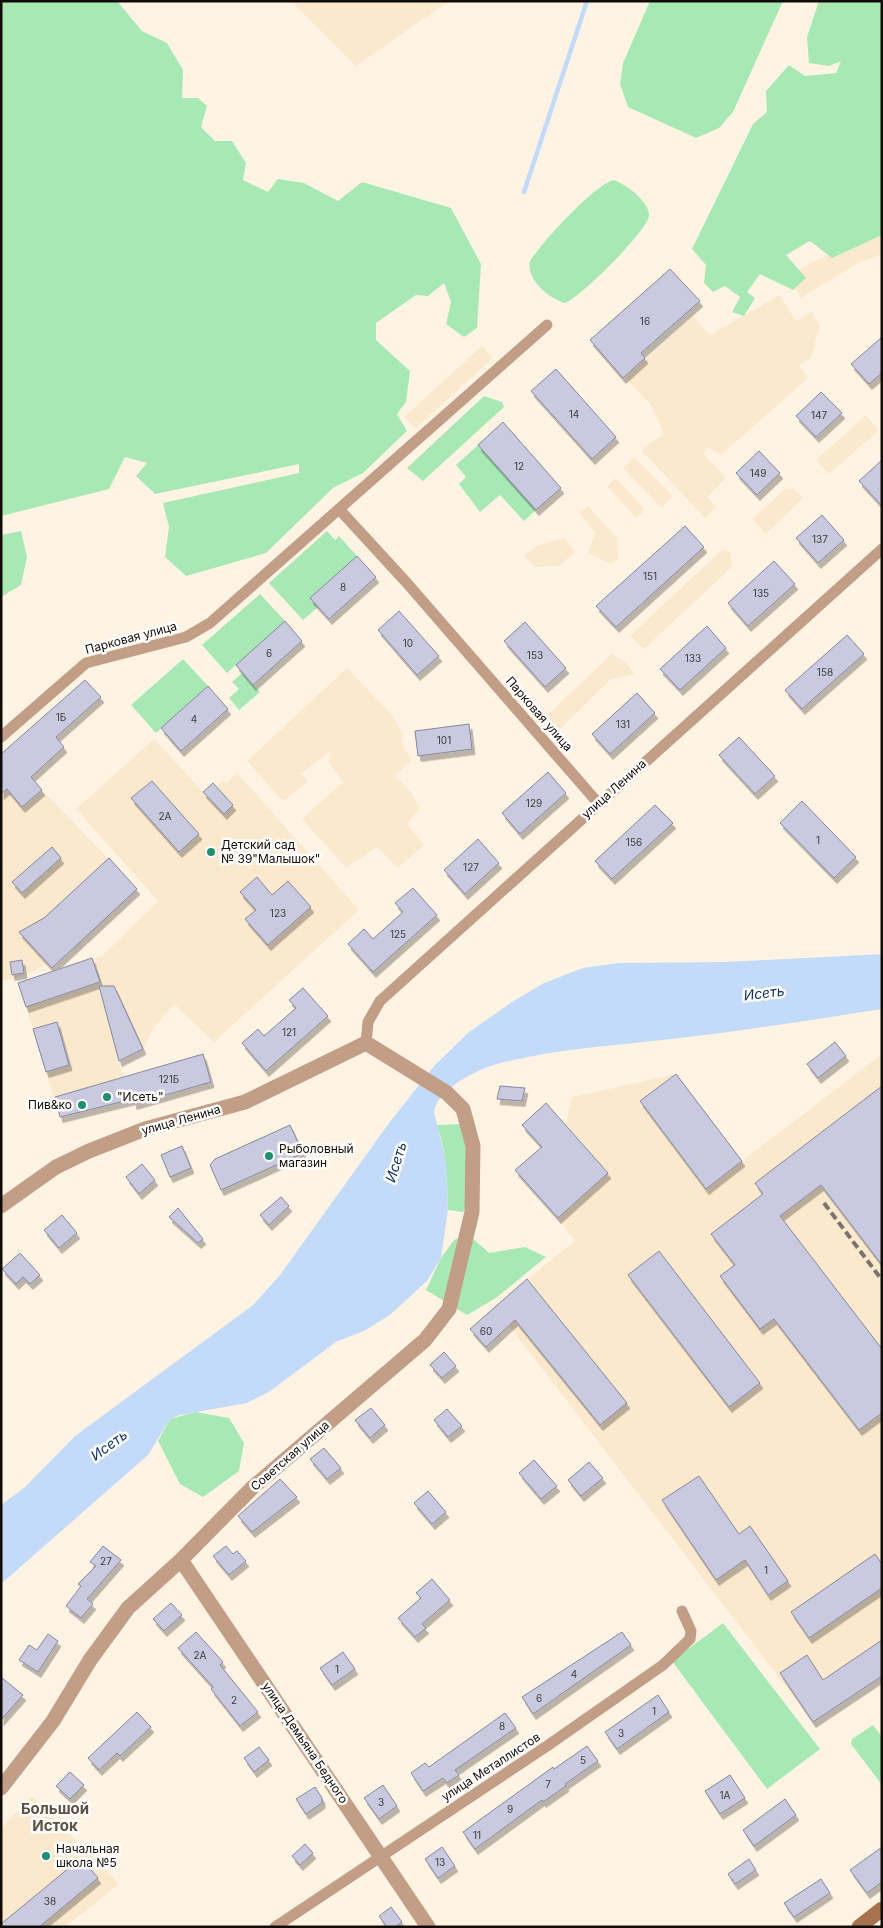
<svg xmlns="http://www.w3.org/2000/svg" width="883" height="1928" viewBox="0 0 883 1928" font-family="Inter,sans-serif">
  <defs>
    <filter id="shadow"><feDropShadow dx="3" dy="5.5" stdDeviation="0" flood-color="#0004"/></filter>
  </defs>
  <rect width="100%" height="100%" fill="#fff4e4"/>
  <!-- built -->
  <g fill="#fbe9ce">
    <path d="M291 1H449L356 66Z"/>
    <path d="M882 227V254L858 263 801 298 788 275Z"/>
    <path d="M780 295 796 321 812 312 820 325 811 358 799 365 808 378 721 455 708 448 703 453 726 478 707 497 717 507 705 518 641 450 664 434 651 405 625 378 693 316 710 335Z"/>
    <path d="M482 346 493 358 416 428 404 417Z"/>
    <path d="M866 415 879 430 829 474 816 460Z"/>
    <path d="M634 457 673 496 662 508 623 468Z"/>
    <path d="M616 478 645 510 636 518 607 486Z"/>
    <path d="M786 488 794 489 803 498 766 534 752 519Z"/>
    <path d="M588 506 617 538 618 559 611 564 588 553 595 532 579 513Z"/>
    <path d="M565 538 575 552 559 566 535 567 524 556 538 545Z"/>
    <path d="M723 549 731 553 732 567 644 649 630 636Z"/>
    <path d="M612 654 627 663 634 674 610 680 558 731 545 717Z"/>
    <path d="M347 668 392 715 403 734 401 742 411 760 395 776 410 791 420 808 407 824 424 845 398 868 377 847 346 868 302 819 343 782 329 763 330 752 301 773 308 782 283 801 247 761Z"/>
    <path d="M154 739 203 792 213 783 216 787 223 781 226 783 237 773 359 910 214 1042 174 1004 154 1027 143 1049 119 1061 130 1100 60 1117 18 983 102 956 158 901 76 809Z"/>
    <path d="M6 750 42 790 138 889 74 950 26 975 1 981V754Z"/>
    <path d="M882 1054V1676L813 1722 494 1306 575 1241 558 1218 608 1173 566 1125 572 1097 676 1074 742 1161Z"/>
    <path d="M32 1796 119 1884 65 1927H1V1828Z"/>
  </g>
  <!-- green -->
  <g fill="#a7e8b4">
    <path d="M1 1H117L142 31 167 43 183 70 182 98H198L207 106 201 127 215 141H232L246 163 243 180 268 192 278 179 304 183 338 201 362 182 451 208 481 264 477 328 464 337 446 324 451 302 444 283 428 296 416 295 376 323V340L410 371 406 402 397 414 407 431 363 473 333 488 266 553 186 576 165 557 169 527 163 503 299 473V464L155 494 136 476 147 463 125 457 109 489 1 516Z"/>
    <path d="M650 1H783L733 112 719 128 696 138 628 107 620 84 623 63Z"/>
    <path d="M819 1H882V235L832 258 810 241 786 255 806 278 793 290 760 274 747 292 755 298 744 316 732 312 740 297 725 286 713 292 704 283 706 265 692 249 753 124 767 112 766 91 789 65 805 76 836 73 841 61 829 66 809 63 807 37Z"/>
    <path d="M613 180C625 183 650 202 649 216 647 231 580 298 565 303 548 298 526 279 530 261 543 241 592 187 613 180Z"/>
    <path d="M484 396 502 402 504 407 423 481 407 468Z"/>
    <path d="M478 445 536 510 524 521 500 495 480 512 459 484 466 477 456 465Z"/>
    <path d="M21 531 27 557 21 585 1 597V535Z"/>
    <path d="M327 531 335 540 339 536 357 556 310 598 318 607 303 620 269 583Z"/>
    <path d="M260 594 285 621 227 673 202 645Z"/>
    <path d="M183 659 208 686 156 733 131 705Z"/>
    <path d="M242 673 260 692 239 710 229 698 239 689 232 682Z"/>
    <path d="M462 1124 474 1200 463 1212 448 1210C447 1180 447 1153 437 1125Z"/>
    <path d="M468 1234 489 1253 525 1247 546 1257 496 1298 467 1315 426 1290 441 1258 454 1240Z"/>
    <path d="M195 1412 229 1418 244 1443 239 1471 203 1497 180 1484 158 1441 170 1419Z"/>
    <path d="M723 1623 820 1749 767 1789 672 1661Z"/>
    <path d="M873 1725 882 1737V1785L851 1744 852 1739Z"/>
  </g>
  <!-- water -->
  <path fill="#c3daf9" d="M882 954V1009C812 1020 741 1031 671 1039 612 1046 551 1049 494 1065 474 1071 437 1090 434 1112L446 1161 448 1210 441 1258 427 1281 390 1315 364 1331 336 1342 269 1392 247 1403 180 1415 170 1419 148 1455 1 1584V1505L25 1487 75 1436 253 1305 280 1275 389 1123 434 1066 469 1032 512 1002 544 983 583 968 619 963 727 962Z"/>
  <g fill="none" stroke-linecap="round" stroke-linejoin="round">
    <!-- stream -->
    <path stroke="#c3daf9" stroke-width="4.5" d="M524 192 587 1"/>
  </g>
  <!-- building -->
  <g fill="#c9c9df" stroke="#87879c" filter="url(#shadow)">
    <path d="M670 269 700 301 641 353 645 358 623 378 590 340Z"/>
    <path d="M882 337V373L869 384 851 364Z"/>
    <path d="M556 369 616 437 592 459 531 391Z"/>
    <path d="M821 392 842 413 816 437 796 416Z"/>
    <path d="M503 422 561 488 536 510 478 445Z"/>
    <path d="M759 451 780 473 757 495 736 473Z"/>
    <path d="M882 460V506L859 481Z"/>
    <path d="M822 515 844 540 818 563 796 538Z"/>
    <path d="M685 526 704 547 616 627 596 606Z"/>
    <path d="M357 556 376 577 329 619 310 598Z"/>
    <path d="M774 561 795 584 748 626 728 603Z"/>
    <path d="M399 611 439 656 417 675 378 630Z"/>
    <path d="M285 621 302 641 253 685 236 665Z"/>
    <path d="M525 622 566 668 545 687 504 641Z"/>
    <path d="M707 626 726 648 680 690 660 669Z"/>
    <path d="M847 635 864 654 802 709 785 690Z"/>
    <path d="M85 680 101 697 56 737 64 747 31 777 42 790 22 807 7 789 1 794V754Z"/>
    <path d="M208 686 228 709 181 751 161 728Z"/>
    <path d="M637 693 655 713 610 754 592 734Z"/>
    <path d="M469 724 472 749 418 756 415 731Z"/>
    <path d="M739 737 775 776 755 794 719 755Z"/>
    <path d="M548 772 566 793 520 834 502 813Z"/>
    <path d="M152 781 199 834 179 852 131 798Z"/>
    <path d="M213 783 233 805 224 814 203 792Z"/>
    <path d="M802 801 856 857 834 878 780 823Z"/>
    <path d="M655 805 673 823 612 879 595 861Z"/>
    <path d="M478 839 499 863 465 894 444 870Z"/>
    <path d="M52 847 61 858 22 893 12 882Z"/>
    <path d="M109 858 137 889 52 968 19 932 44 918Z"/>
    <path d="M257 877 272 895 288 881 311 907 268 945 245 919 256 910 240 892Z"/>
    <path d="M413 888 437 915 373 972 348 944 364 929 373 939 403 912 395 903Z"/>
    <path d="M92 958 100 982 26 1007 18 983Z"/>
    <path d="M22 960 24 973 12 975 10 962Z"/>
    <path d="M99 986H114L143 1049 119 1061Z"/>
    <path d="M303 988 328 1016 266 1071 242 1043 258 1029 264 1036 296 1008 289 1000Z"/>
    <path d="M57 1022 69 1065 46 1072 33 1029Z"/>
    <path d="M835 1042 846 1056 818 1078 807 1064Z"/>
    <path d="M203 1054 211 1082 134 1104 133 1099 60 1117 55 1097Z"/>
    <path d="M676 1074 742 1161 706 1189 640 1101Z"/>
    <path d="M500 1086 525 1088 522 1101 497 1099Z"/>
    <path d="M882 1086V1265L821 1185 780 1216 882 1349V1413L859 1430 774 1319 760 1329 720 1276 735 1265 711 1234 763 1194 755 1183Z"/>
    <path d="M546 1103 608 1173 558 1218 515 1170 542 1147 522 1125Z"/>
    <path d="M290 1125 303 1153 221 1190 210 1165 215 1159Z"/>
    <path d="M182 1146 191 1168 170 1177 161 1155Z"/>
    <path d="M142 1164 155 1180 139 1194 126 1177Z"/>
    <path d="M281 1197 289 1206 269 1225 260 1215Z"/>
    <path d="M178 1208 203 1239 198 1243 169 1217Z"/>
    <path d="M62 1215 77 1233 59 1248 44 1230Z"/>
    <path d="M659 1251 760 1383 729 1407 628 1275Z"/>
    <path d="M20 1253 40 1275 30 1284 23 1277 16 1284 2 1269Z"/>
    <path d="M527 1279 627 1403 600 1425 515 1320 486 1347 470 1329Z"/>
    <path d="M444 1352 456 1366 442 1378 430 1365Z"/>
    <path d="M371 1408 385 1425 370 1438 355 1420Z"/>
    <path d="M447 1409 462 1426 448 1437 434 1420Z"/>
    <path d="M324 1448 341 1468 327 1479 310 1459Z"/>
    <path d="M534 1460 557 1486 541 1499 519 1473Z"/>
    <path d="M589 1462 603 1478 581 1496 568 1480Z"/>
    <path d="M699 1476 739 1534 750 1526 788 1581 768 1595 745 1560 716 1580 662 1500Z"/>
    <path d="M280 1479 297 1497 252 1532 238 1516Z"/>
    <path d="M428 1491 446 1512 432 1524 414 1503Z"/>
    <path d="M103 1546 121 1560 87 1599 93 1604 81 1618 66 1606 81 1586 78 1584 96 1566 90 1562Z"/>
    <path d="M226 1546 233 1554 237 1551 246 1561 229 1575 213 1556Z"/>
    <path d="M875 1554 882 1564V1588L809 1638 791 1612Z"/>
    <path d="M432 1579 450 1600 422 1624 426 1628 415 1637 398 1618 421 1598 416 1593Z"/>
    <path d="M171 1603 182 1615 164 1631 153 1619Z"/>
    <path d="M196 1632 223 1662 220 1665 258 1712 240 1726 211 1689 213 1687 178 1648Z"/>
    <path d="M622 1632 631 1645 533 1714 522 1697Z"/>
    <path d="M48 1634 58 1641 38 1672 19 1660 29 1645 37 1650Z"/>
    <path d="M882 1640V1676L813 1722 780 1673 807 1655 823 1680Z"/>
    <path d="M343 1652 355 1669 332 1685 320 1668Z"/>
    <path d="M1 1677 23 1695 1 1720Z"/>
    <path d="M658 1695 669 1712 617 1749 605 1732Z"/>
    <path d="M137 1712 151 1727 120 1756 117 1753 99 1770 88 1758Z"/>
    <path d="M505 1713 516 1728 455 1770 459 1775 447 1783 443 1778 423 1791 411 1773 425 1763 429 1767Z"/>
    <path d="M587 1746 598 1761 565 1784 566 1786 543 1802 542 1800 475 1849 463 1832 553 1767 554 1769Z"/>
    <path d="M259 1747 269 1760 254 1772 244 1758Z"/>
    <path d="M70 1772 84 1785 70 1799 56 1786Z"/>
    <path d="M730 1775 745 1798 720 1814 705 1791Z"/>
    <path d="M383 1785 397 1806 379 1819 364 1798Z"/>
    <path d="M315 1787 322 1798V1803L306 1814 296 1799Z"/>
    <path d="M785 1799 796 1815 754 1846 743 1830Z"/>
    <path d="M305 1844 313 1853 300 1865 292 1856Z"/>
    <path d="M442 1847 455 1866 438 1878 425 1859Z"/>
    <path d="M882 1847V1882L867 1893 850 1870Z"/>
    <path d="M81 1858 98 1878 39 1927H1V1924Z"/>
    <path d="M749 1859 756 1870 735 1884 728 1874Z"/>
    <path d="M821 1879 830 1893 794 1917 784 1903Z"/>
    <path d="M391 1907 402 1922 395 1927H387L379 1916Z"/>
  </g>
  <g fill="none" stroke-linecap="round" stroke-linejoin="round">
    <!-- minor -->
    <g stroke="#c39e86" stroke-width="11">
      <path d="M339 509 406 582 598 803"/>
      <path d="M1 737 86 663 186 637 210 623 547 325"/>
      <path d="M366 1043 368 1022 380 1001 882 549"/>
      <path d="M275 1927 547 1746 663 1665 690 1639 691 1631 682 1611"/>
    </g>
    <!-- tertiary -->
    <g stroke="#c39e86" stroke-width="15">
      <path d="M1 1206 56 1167 89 1151 145 1129 245 1102 366 1043 447 1093 463 1109 473 1146 472 1212 449 1309 425 1340 252 1488 181 1560 128 1608 90 1660 53 1721 1 1788"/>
      <path d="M181 1560 428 1927"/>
    </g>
    <!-- secondary -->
    <path stroke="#a8724e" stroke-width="15" d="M859 1927 882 1909"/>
    <!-- rail -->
    <path stroke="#7c746a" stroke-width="4" stroke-dasharray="8 4" stroke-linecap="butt" d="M824 1203 882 1280"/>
  </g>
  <!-- markers -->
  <g fill="#1e8f70" stroke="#fff" stroke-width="2">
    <circle cx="211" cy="852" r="5"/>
    <circle cx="107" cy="1097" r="5"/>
    <circle cx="82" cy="1105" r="5"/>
    <circle cx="269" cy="1156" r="5"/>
    <circle cx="46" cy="1856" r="5"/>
  </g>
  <g text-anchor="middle" stroke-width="5" stroke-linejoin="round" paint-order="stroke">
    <!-- number labels -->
    <g font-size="10" fill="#3f3b3c">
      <text x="645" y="325">16</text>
      <text x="574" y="418">14</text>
      <text x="819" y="419">147</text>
      <text x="519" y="470">12</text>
      <text x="758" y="477">149</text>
      <text x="820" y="543">137</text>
      <text x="650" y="580">151</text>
      <text x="343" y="591">8</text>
      <text x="761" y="597">135</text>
      <text x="408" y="647">10</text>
      <text x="269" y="657">6</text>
      <text x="535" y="659">153</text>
      <text x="693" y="662">133</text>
      <text x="825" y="676">158</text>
      <text x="61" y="721">1Б</text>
      <text x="194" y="723">4</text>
      <text x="623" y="728">131</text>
      <text x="444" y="744">101</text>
      <text x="534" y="807">129</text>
      <text x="165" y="820">2А</text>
      <text x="818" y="844">1</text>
      <text x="634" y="846">156</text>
      <text x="471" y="871">127</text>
      <text x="278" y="917">123</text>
      <text x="398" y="938">125</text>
      <text x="289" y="1036">121</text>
      <text x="169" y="1083">121Б</text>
      <text x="486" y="1335">60</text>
      <text x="106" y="1565">27</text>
      <text x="766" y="1574">1</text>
      <text x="200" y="1659">2А</text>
      <text x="337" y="1673">1</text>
      <text x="574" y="1678">4</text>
      <text x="539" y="1702">6</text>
      <text x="234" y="1704">2</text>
      <text x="654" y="1715">1</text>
      <text x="502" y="1730">8</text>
      <text x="621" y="1737">3</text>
      <text x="583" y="1764">5</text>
      <text x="548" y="1788">7</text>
      <text x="725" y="1799">1А</text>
      <text x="381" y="1806">3</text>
      <text x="510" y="1813">9</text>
      <text x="477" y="1839">11</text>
      <text x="440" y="1866">13</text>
      <text x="50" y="1905">38</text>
    </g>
    <!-- street labels -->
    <g font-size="12" fill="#110c06" stroke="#fff">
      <text transform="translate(131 638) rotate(-15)" y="4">Парковая улица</text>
      <text transform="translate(539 714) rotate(49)" y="4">Парковая улица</text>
      <text transform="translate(614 789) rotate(-42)" y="4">улица Ленина</text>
      <text transform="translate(181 1120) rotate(-16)" y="4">улица Ленина</text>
      <text transform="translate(290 1456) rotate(-41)" y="4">Советская улица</text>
      <text transform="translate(305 1743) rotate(56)" y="4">улица Демьяна Бедного</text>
      <text transform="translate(491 1767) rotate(-33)" y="4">улица Металлистов</text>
    </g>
    <!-- poi labels -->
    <g font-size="12" fill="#110c06" stroke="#fff" text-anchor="start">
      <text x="221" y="849">Детский сад<tspan x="221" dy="14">№ 39"Малышок"</tspan></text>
      <text x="117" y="1101">"Исеть"</text>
      <text x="72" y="1109" text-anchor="end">Пив&amp;ко</text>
      <text x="279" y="1153">Рыболовный<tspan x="279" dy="14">магазин</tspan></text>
      <text x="56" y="1853">Начальная<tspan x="56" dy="14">школа №5</tspan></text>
    </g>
    <!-- water labels -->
    <g font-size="14" font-style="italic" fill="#0f3564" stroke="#fff">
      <text transform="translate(764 993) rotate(-7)" y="5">Исеть</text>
      <text transform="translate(396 1162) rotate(-73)" y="5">Исеть</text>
      <text transform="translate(109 1445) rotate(-36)" y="5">Исеть</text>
    </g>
    <!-- quarter labels -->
    <g font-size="15" font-weight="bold" fill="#5d5141" stroke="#fff">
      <text x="55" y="1814">Большой<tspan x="55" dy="17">Исток</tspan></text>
    </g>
  </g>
  <!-- border -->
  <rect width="883" height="1928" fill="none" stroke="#110c06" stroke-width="5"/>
</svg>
